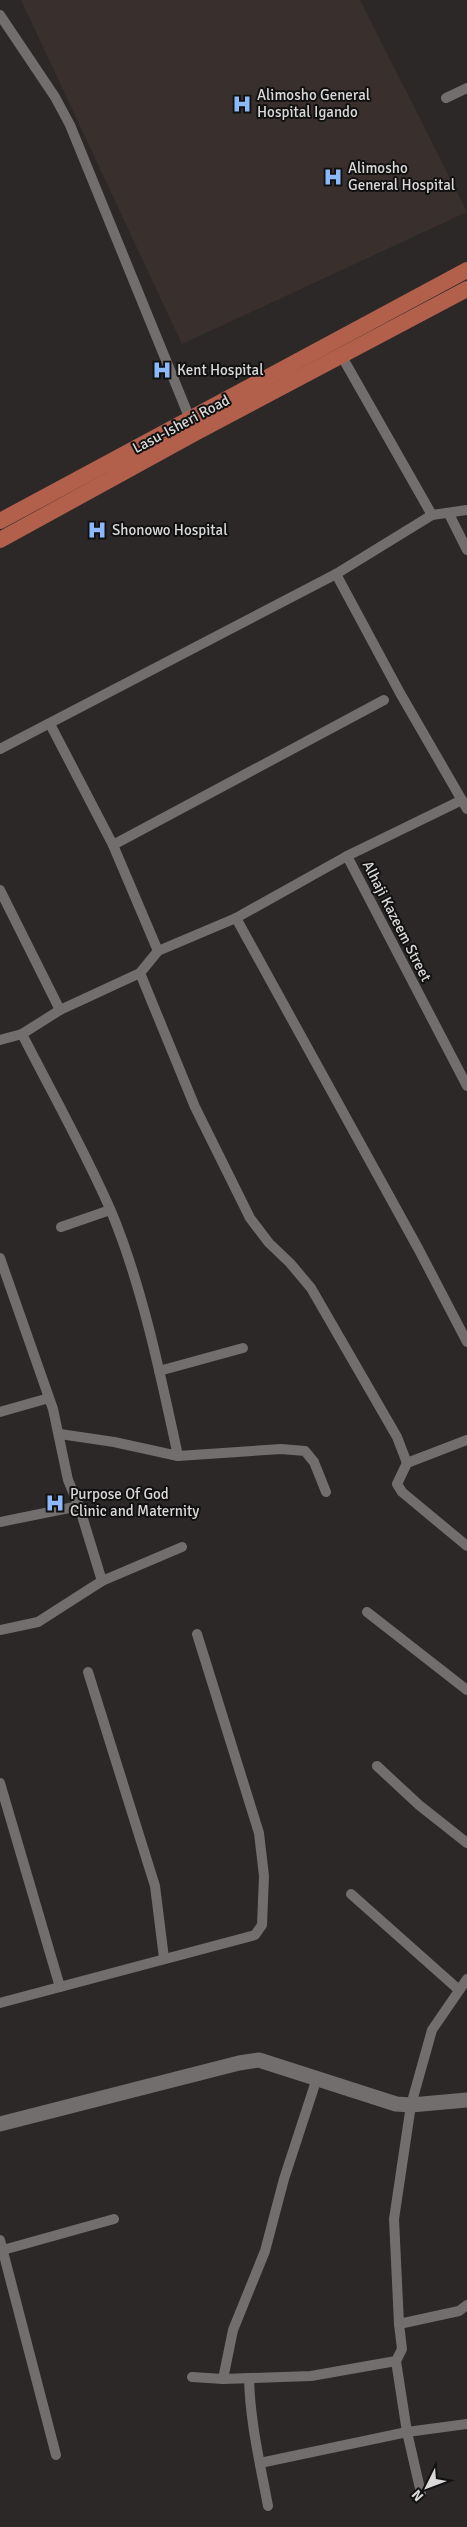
<svg xmlns="http://www.w3.org/2000/svg" width="467" height="2527" viewBox="0 0 467 2527" font-family="Signika,sans-serif">
  <rect width="100%" height="100%" fill="#2b2827"/>
  <!-- built -->
  <path fill="#39302d" d="M21 0H360L467 212 182 344Z"/>
  <g fill="none" stroke-linecap="round" stroke-linejoin="round">
    <!-- street -->
    <g stroke="#716e6d" stroke-width="10">
      <path d="M0 15 55 97 70 125 190 419"/>
      <path d="M446 98 467 88"/>
      <path d="M341 355 432 515"/>
      <path d="M449 514 467 550"/>
      <path d="M336 574 400 693 467 809"/>
      <path d="M50 724 113 845 158 951"/>
      <path d="M0 749 336 574 432 515 467 510"/>
      <path d="M462 800 347 856 467 1086"/>
      <path d="M113 845 384 700"/>
      <path d="M0 890 60 1010"/>
      <path d="M236 918 419 1250 467 1342"/>
      <path d="M140 973 195 1107 250 1218 269 1243 290 1263 311 1288 397 1437 407 1463 397 1484 402 1492 467 1546"/>
      <path d="M22 1034C52 1093 85 1151 111 1211 142 1285 161 1377 178 1456"/>
      <path d="M0 1040 22 1034 60 1010 140 973 158 951 236 918 347 856"/>
      <path d="M61 1227 110 1210"/>
      <path d="M0 1258 53 1409 68 1480 79 1506 102 1581"/>
      <path d="M159 1371 243 1348"/>
      <path d="M0 1412 49 1398"/>
      <path d="M60 1434 114 1442 178 1456 281 1449 305 1451 314 1462 326 1492"/>
      <path d="M407 1463 467 1440"/>
      <path d="M0 1522 79 1506"/>
      <path d="M367 1612 467 1690"/>
      <path d="M0 1630 38 1622 102 1581 182 1547"/>
      <path d="M88 1672 155 1886 164 1958"/>
      <path d="M377 1766 419 1805 467 1843"/>
      <path d="M0 1783 60 1987"/>
      <path d="M351 1894 459 1990"/>
      <path d="M0 2003 255 1935 262 1925 264 1876 259 1833 197 1634"/>
      <path d="M0 2240 56 2455"/>
      <path d="M3 2250 114 2219"/>
      <path d="M399 2324 459 2311 467 2305"/>
      <path d="M396 2361 407 2432 467 2424"/>
      <path d="M192 2377 223 2379 311 2376 396 2361 402 2349 399 2324 394 2219 411 2105 432 2030 467 1979"/>
      <path d="M249 2378C250 2422 260 2463 268 2506"/>
      <path d="M223 2379 233 2330 265 2251 284 2179 317 2078"/>
      <path d="M260 2463 407 2432 421 2493"/>
    </g>
    <!-- secondary -->
    <path stroke="#716e6d" stroke-width="15" d="M0 2124 239 2063 259 2060 396 2104 411 2105 467 2100"/>
    <!-- primary -->
    <g stroke="#b2604c" stroke-width="16">
      <path d="M0 521 467 270"/>
      <path d="M0 540 195 433 467 289"/>
    </g>
  </g>
  <!-- icons -->
  <defs>
    <g id="hospital-bare" transform="scale(1.5)"><path d="M-5-5h3v3.5h4V-5h3V5h-3V1.5h-4V5h-3Z" fill="#8cb9fc" stroke="#121111" stroke-width="2.5" paint-order="stroke"/></g>
  </defs>
  <g fill-rule="evenodd">
    <use href="#hospital-bare" x="242" y="104"/>
    <use href="#hospital-bare" x="333" y="177"/>
    <use href="#hospital-bare" x="162" y="370"/>
    <use href="#hospital-bare" x="97" y="530"/>
    <use href="#hospital-bare" x="55" y="1503"/>
  </g>
  <g text-anchor="middle" stroke-width="4" stroke-linejoin="round" paint-order="stroke">
    <!-- poi labels -->
    <g font-size="15" fill="#dad8d8" stroke="#121111" text-anchor="start">
      <text x="257" y="100">Alimosho General<tspan x="257" dy="17">Hospital Igando</tspan></text>
      <text x="348" y="173">Alimosho<tspan x="348" dy="17">General Hospital</tspan></text>
      <text x="177" y="375">Kent Hospital</text>
      <text x="112" y="535">Shonowo Hospital</text>
      <text x="70" y="1499">Purpose Of God<tspan x="70" dy="17">Clinic and Maternity</tspan></text>
    </g>
    <!-- street labels -->
    <g font-size="15" fill="#dad8d8" stroke="#121111">
      <text transform="translate(181 424) rotate(-28)" y="5">Lasu-Isheri Road</text>
      <text transform="translate(397 921) rotate(63)" y="5">Alhaji Kazeem Street</text>
    </g>
  </g>
  <!-- north arrow -->
  <g transform="translate(427 2487) rotate(228)" stroke="#121111" stroke-width="4" paint-order="stroke">
  <path d="M0-4L9 19L0 12L-9 19Z" fill="#dad8d8"/>
  <text y="-8" font-size="14" font-weight="bold" text-anchor="middle" fill="#dad8d8">N</text>
  </g>
</svg>
